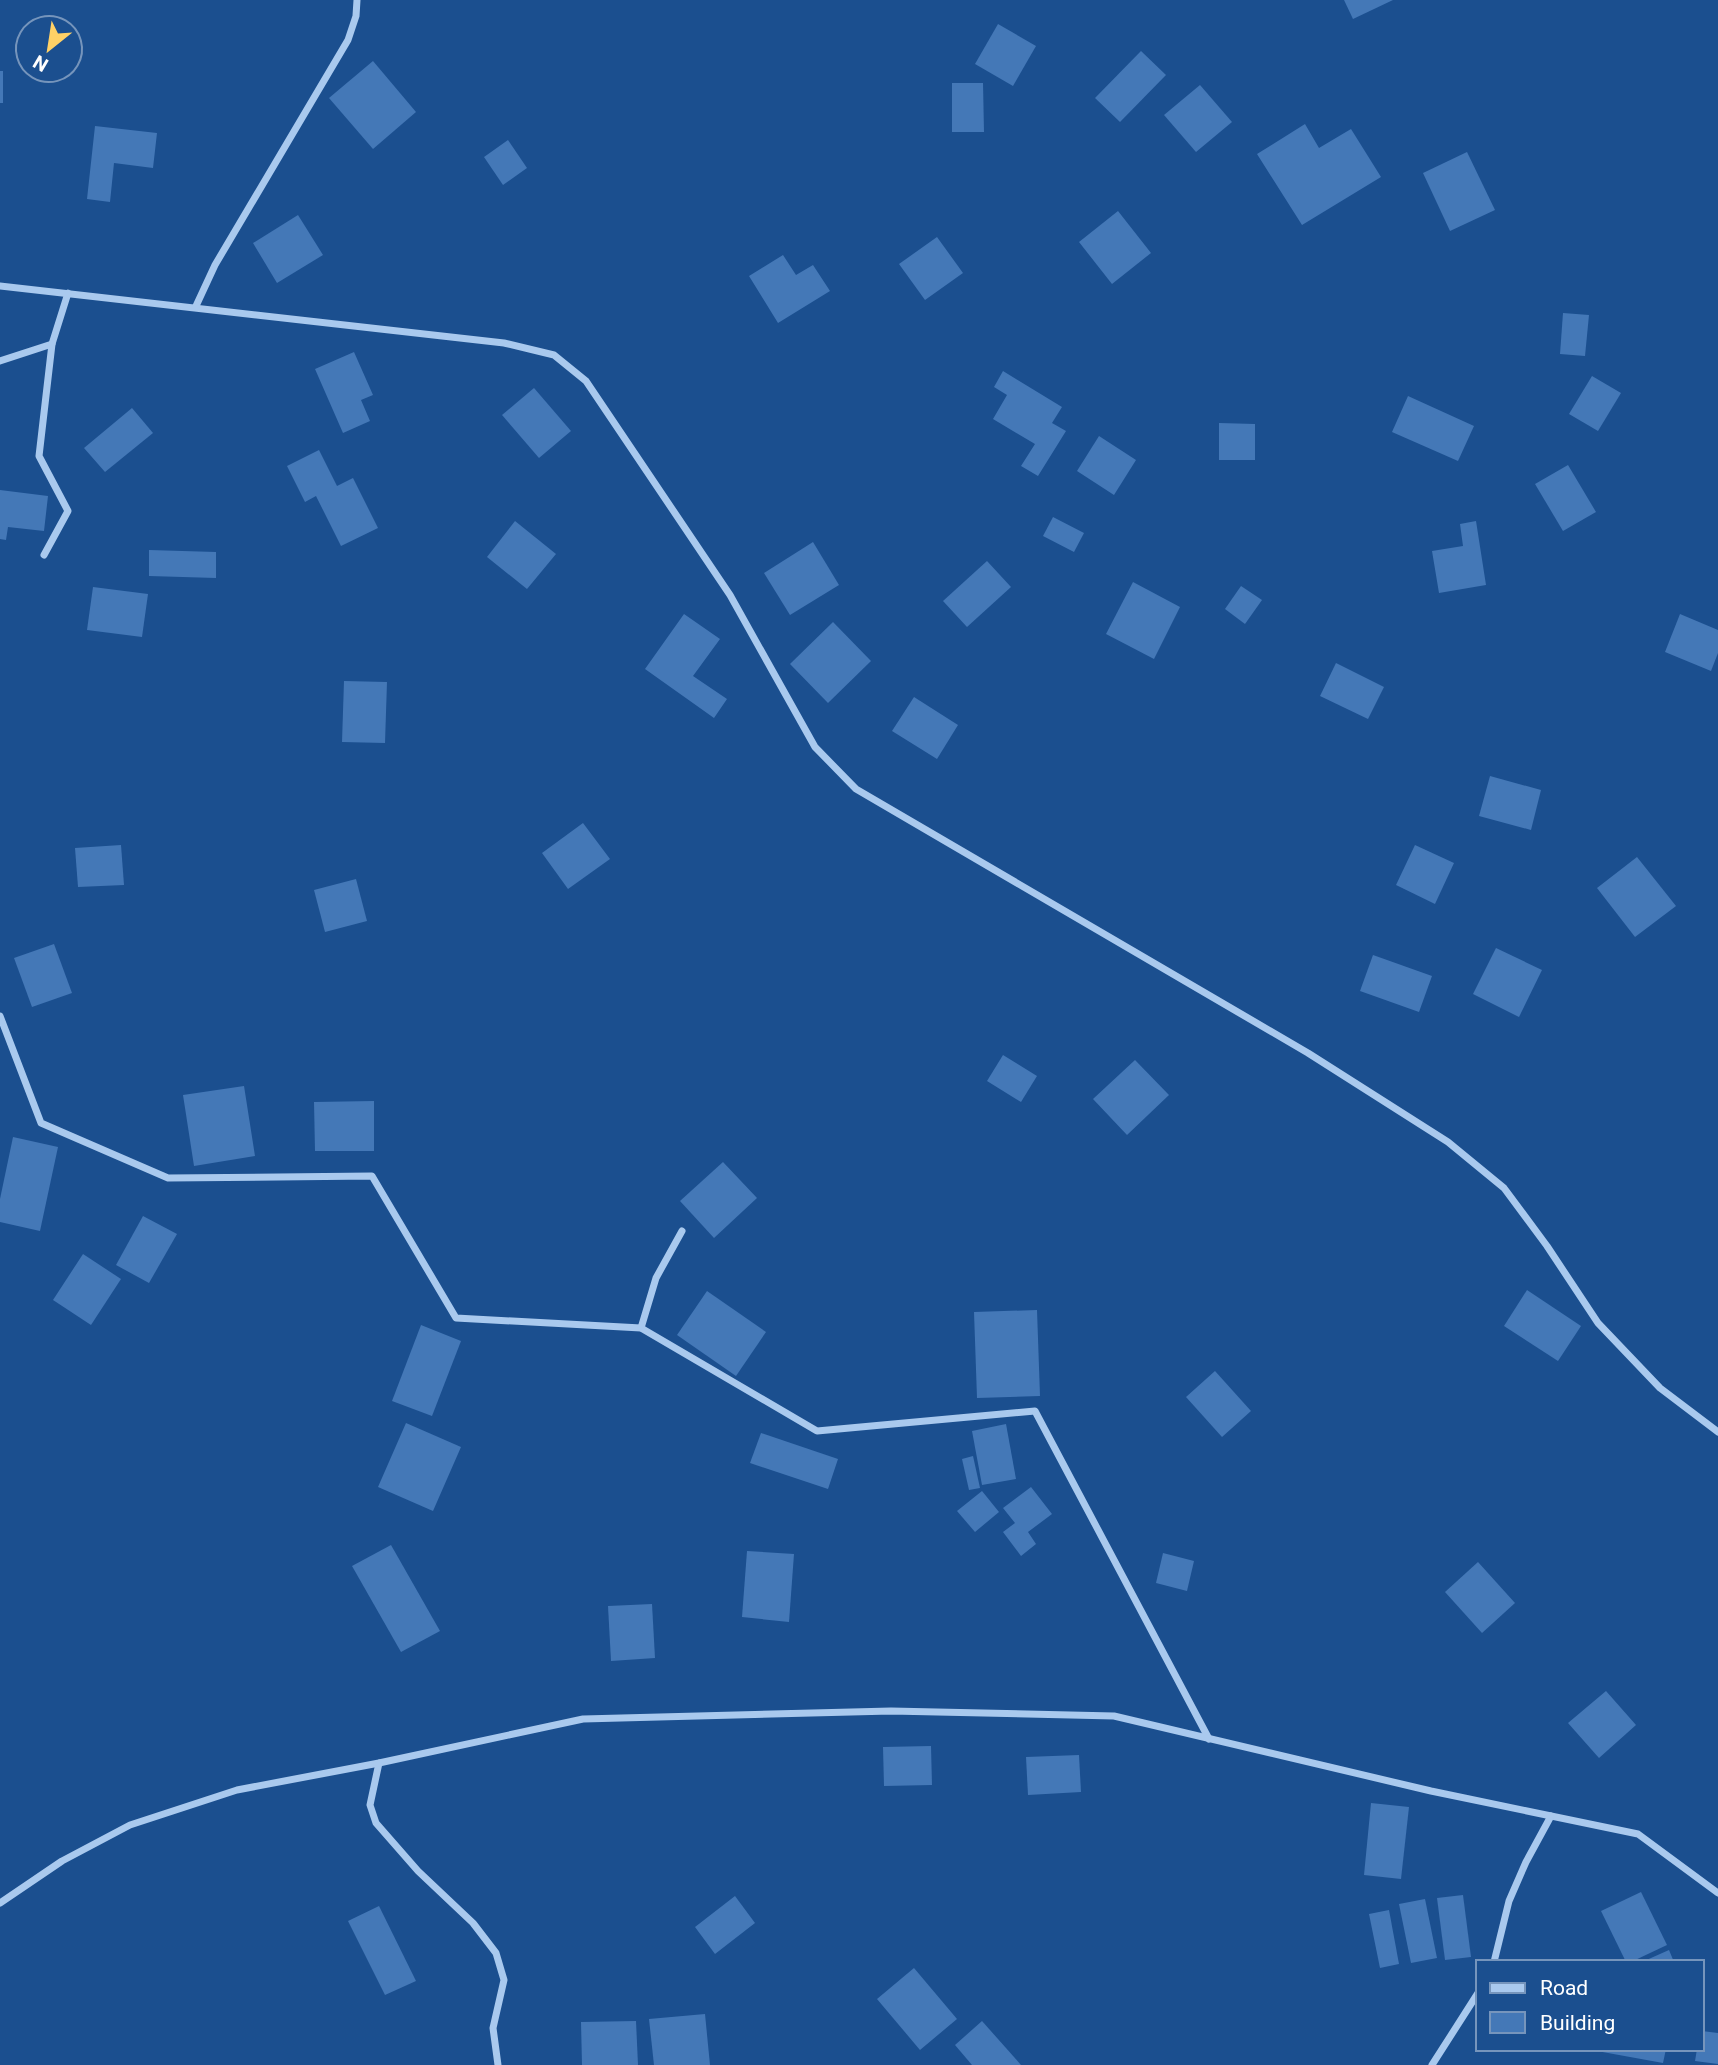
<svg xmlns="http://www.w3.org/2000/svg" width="1718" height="2065" viewBox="0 0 1718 2065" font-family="Roboto,sans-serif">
  <rect width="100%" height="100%" fill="#1b4f8f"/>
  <!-- building -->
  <g fill="#4478b7">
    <path d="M1344 0H1393L1353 19Z"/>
    <path d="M998 24 1036 46 1013 86 975 64Z"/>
    <path d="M1141 51 1166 75 1120 122 1095 98Z"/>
    <path d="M373 61 416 112 373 149 329 98Z"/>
    <rect x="0" y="71" width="3" height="32"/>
    <path d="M952 83H983L984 132H952Z"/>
    <path d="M1200 85 1232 122 1196 152 1164 115Z"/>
    <path d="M1305 124 1319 148 1351 129 1381 177 1302 225 1257 154Z"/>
    <path d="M95 126 157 133 153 168 114 163 110 202 87 199Z"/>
    <path d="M508 140 527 168 503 185 484 157Z"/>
    <path d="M1467 152 1495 210 1450 231 1423 173Z"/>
    <path d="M1118 211 1151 253 1112 284 1079 242Z"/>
    <path d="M298 215 323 255 277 283 253 243Z"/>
    <path d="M937 237 963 273 925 300 899 264Z"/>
    <path d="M783 255 796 275 813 265 830 291 778 323 749 276Z"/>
    <path d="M1563 313 1589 315 1585 356 1560 354Z"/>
    <path d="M354 352 373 395 361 400 370 421 343 433 315 369Z"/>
    <path d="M1003 371 1062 407 1052 423 1066 431 1038 476 1021 466 1035 444 993 419 1007 395 994 387Z"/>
    <path d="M1592 376 1621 393 1598 431 1569 414Z"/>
    <path d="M534 388 571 431 539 458 502 415Z"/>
    <path d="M1408 396 1474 426 1458 461 1392 432Z"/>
    <path d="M132 408 153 433 105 472 84 448Z"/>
    <path d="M1219 423 1255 424V460H1219Z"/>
    <path d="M1099 436 1136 460 1114 495 1077 471Z"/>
    <path d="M319 450 337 486 353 478 378 528 341 546 316 496 305 502 287 466Z"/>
    <path d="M1568 465 1596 512 1563 531 1535 484Z"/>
    <path d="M0 490 48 496 44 531 8 527 6 540 0 539Z"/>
    <path d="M1053 517 1084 533 1074 552 1043 536Z"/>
    <path d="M515 521 556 554 527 589 487 557Z"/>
    <path d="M1476 521 1486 585 1439 593 1432 551 1463 546 1460 524Z"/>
    <path d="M813 542 839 585 790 615 764 573Z"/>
    <path d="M149 550 216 552V578L149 576Z"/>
    <path d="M987 561 1011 587 967 627 943 601Z"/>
    <path d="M1133 582 1180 607 1154 659 1106 634Z"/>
    <path d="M1241 586 1262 600 1245 624 1225 609Z"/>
    <path d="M93 587 148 594 142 637 87 630Z"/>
    <path d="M684 614 720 639 693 676 727 699 714 718 645 669Z"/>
    <path d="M1680 614 1718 630V653L1711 671 1665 652Z"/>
    <path d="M833 622 871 661 828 703 790 664Z"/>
    <path d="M1336 663 1384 687 1368 719 1320 696Z"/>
    <path d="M344 681 387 682 385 743 342 742Z"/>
    <path d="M914 697 958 725 937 759 892 731Z"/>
    <path d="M1490 776 1541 790 1531 830 1479 816Z"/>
    <path d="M583 823 610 859 568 889 542 853Z"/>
    <path d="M121 845 124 885 78 887 75 848Z"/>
    <path d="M1415 845 1454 863 1435 904 1396 885Z"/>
    <path d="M1637 857 1676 906 1635 937 1597 888Z"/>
    <path d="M356 879 367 921 325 932 314 890Z"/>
    <path d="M54 944 72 993 32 1007 14 958Z"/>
    <path d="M1496 948 1542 970 1519 1017 1473 994Z"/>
    <path d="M1373 955 1432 976 1419 1012 1360 991Z"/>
    <path d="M1003 1055 1037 1076 1021 1102 987 1081Z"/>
    <path d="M1135 1060 1169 1095 1127 1135 1093 1099Z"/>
    <path d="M244 1086 255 1156 194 1166 183 1095Z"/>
    <path d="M374 1101V1151H315L314 1102Z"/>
    <path d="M13 1137 58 1147 40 1231 0 1222V1199Z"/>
    <path d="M723 1162 757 1198 714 1238 680 1201Z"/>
    <path d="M143 1216 177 1234 149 1283 116 1265Z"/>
    <path d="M83 1254 121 1279 91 1325 53 1300Z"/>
    <path d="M1527 1290 1581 1326 1558 1361 1504 1326Z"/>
    <path d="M707 1291 766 1332 736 1376 677 1335Z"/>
    <path d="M1037 1310 1040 1396 977 1398 974 1312Z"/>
    <path d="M421 1325 461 1341 432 1416 392 1401Z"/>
    <path d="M1215 1371 1251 1411 1222 1437 1186 1397Z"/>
    <path d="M406 1423 461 1447 433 1511 378 1487Z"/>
    <path d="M1006 1424 1016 1479 982 1485 972 1431Z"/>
    <path d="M761 1433 838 1459 828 1489 750 1463Z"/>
    <path d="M973 1456 980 1488 969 1490 962 1459Z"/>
    <path d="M1031 1487 1052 1514 1028 1532 1036 1544 1021 1556 1003 1532 1015 1523 1003 1508Z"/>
    <path d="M982 1491 999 1512 975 1532 957 1511Z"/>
    <path d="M391 1545 440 1631 401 1652 352 1566Z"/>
    <path d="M747 1551 794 1554 789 1622 742 1617Z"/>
    <path d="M1163 1553 1194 1561 1187 1591 1156 1583Z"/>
    <path d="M1478 1562 1515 1603 1482 1633 1445 1592Z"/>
    <path d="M652 1604 655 1658 611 1661 608 1606Z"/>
    <path d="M1606 1691 1636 1725 1599 1758 1568 1723Z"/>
    <path d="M931 1746 932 1785 884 1786 883 1747Z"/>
    <path d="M1079 1755 1081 1792 1028 1795 1026 1757Z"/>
    <path d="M1371 1803 1409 1807 1401 1879 1364 1875Z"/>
    <path d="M1641 1892 1667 1945 1631 1962H1626L1601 1911Z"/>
    <path d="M1463 1895 1471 1957 1445 1960 1437 1898Z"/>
    <path d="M735 1896 755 1923 715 1954 695 1927Z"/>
    <path d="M1425 1899 1437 1958 1411 1963 1399 1904Z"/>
    <path d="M379 1906 416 1981 385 1995 348 1921Z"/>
    <path d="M1389 1910 1399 1964 1380 1968 1369 1914Z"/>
    <path d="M1669 1950 1674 1962H1642Z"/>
    <path d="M914 1968 957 2019 920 2050 877 1999Z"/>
    <path d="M705 2014 710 2065H654L649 2019Z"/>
    <path d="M636 2021 638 2065H582L581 2022Z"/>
    <path d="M982 2021 1021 2065H972L955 2045Z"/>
    <path d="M1702 2031 1718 2033V2064L1695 2061 1697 2049H1702Z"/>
    <path d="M1586 2049H1666L1663 2063Z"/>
  </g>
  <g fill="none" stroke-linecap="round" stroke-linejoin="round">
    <!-- street -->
    <g stroke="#a9c9ee" stroke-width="7">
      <path d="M0 286 504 343 554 355 586 381 730 595 815 747 856 789 1308 1053 1448 1142 1504 1188 1547 1246 1598 1323 1660 1388 1718 1432"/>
      <path d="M196 306 215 265 348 40 356 16 357 0"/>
      <path d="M0 361 52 344 68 293"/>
      <path d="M44 555 68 511 39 456 52 344"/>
      <path d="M0 1016 41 1123 168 1178 372 1176 456 1318 641 1328 817 1431 1035 1411 1209 1739"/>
      <path d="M641 1328 656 1278 682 1231"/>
      <path d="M379 1763 370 1805 376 1823 418 1871 473 1923 496 1953 504 1980 493 2028 498 2065"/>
      <path d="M0 1903 62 1861 130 1825 237 1790 379 1763 583 1719 891 1711 1114 1716 1431 1791 1638 1834 1718 1893"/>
      <path d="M1494 1962 1509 1901 1526 1862 1551 1816"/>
      <path d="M1432 2065 1478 1993"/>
    </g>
  </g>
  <!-- legend -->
  <rect x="1476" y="1960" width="228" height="91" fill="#1b4f8f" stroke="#7695bc" stroke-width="2"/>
  <rect x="1490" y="1983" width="35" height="10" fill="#a9c9ee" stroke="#7695bc" stroke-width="2"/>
  <text x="1540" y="1995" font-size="21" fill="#ffffff">Road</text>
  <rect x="1490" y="2012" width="35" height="21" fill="#4478b7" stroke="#7695bc" stroke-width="2"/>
  <text x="1540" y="2030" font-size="21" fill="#ffffff">Building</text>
  <!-- north arrow -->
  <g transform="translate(49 49) rotate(210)"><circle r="33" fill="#1b4f8f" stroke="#7695bc" stroke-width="2"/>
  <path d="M0-5L12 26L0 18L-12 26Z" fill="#ffd166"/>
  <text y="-10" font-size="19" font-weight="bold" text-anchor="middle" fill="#ffffff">N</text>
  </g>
</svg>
